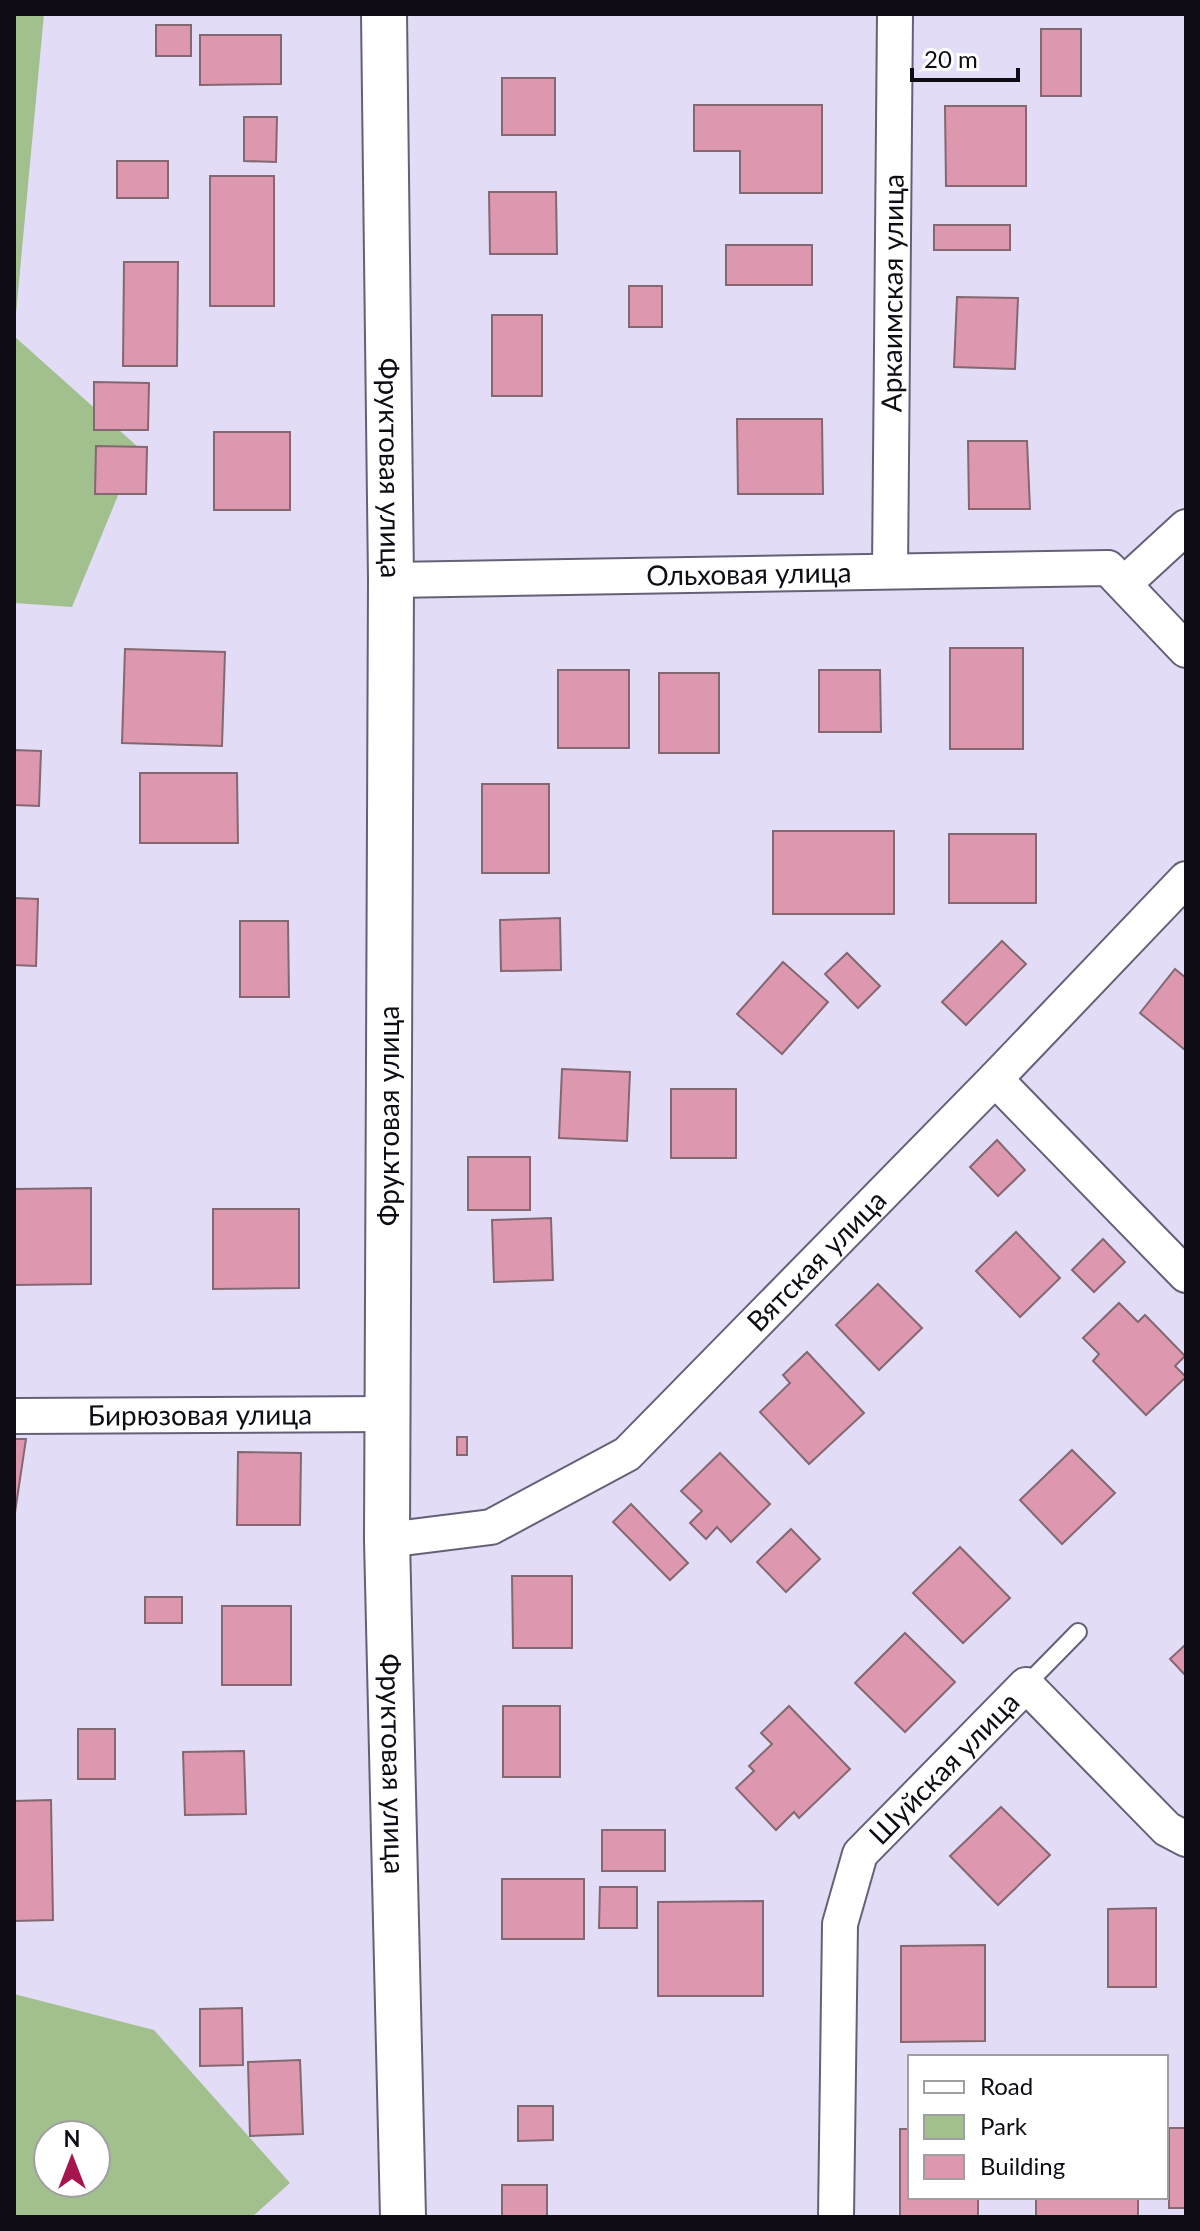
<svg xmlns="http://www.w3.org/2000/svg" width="1200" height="2231" viewBox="0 0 1200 2231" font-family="Lato,sans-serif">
  <rect width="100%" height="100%" fill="#e3dcf7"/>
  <!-- green -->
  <g fill="#a2c08d" fill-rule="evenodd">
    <path d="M14 14H44L14 335Z"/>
    <path d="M14 336 138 447 72 607 14 603Z"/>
    <path d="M14 1994 154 2030 290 2183 252 2217H14ZM48 2135H96V2183H48Z"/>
  </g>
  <!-- building -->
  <g fill="#dd98b0" stroke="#836771" stroke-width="2">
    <rect x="156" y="25" width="35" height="31"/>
    <rect x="1041" y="29" width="40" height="67"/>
    <path d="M200 35H281V84L200 85Z"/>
    <rect x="502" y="78" width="53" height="57"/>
    <path d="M694 105H822V193H740V151H694Z"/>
    <path d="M945 106H1026V186H946Z"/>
    <path d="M244 117H277L276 162 244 161Z"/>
    <rect x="117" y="161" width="51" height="37"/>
    <rect x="210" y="176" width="64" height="130"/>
    <path d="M489 192H556L557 254H490Z"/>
    <rect x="934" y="225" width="76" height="25"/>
    <rect x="726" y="245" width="86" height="40"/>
    <path d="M124 262H178L177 366H123Z"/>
    <rect x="629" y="286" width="33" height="41"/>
    <path d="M957 297 1018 298 1015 369 954 367Z"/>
    <rect x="492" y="315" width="50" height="81"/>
    <path d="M94 382 149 383 148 430H94Z"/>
    <path d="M737 419H822L823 494H738Z"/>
    <rect x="214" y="432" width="76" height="78"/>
    <path d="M968 441H1027L1030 509H969Z"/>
    <path d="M96 446 147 447 146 494H95Z"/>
    <rect x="950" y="648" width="73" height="101"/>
    <path d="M125 649 225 652 222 746 122 743Z"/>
    <rect x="558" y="670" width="71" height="78"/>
    <path d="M819 670H880L881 732H819Z"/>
    <rect x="659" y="673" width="60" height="80"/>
    <path d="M14 750 41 751 39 806 14 805Z"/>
    <path d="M140 773H237L238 843H140Z"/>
    <rect x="482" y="784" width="67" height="89"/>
    <rect x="773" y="831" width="121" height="83"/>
    <rect x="949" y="834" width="87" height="69"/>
    <path d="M14 898 38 899 36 966 14 965Z"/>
    <path d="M560 918 561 970 501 971 500 920Z"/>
    <path d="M240 921H288L289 997H240Z"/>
    <path d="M1002 941 1026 964 966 1025 942 1002Z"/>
    <path d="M847 953 880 986 858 1008 825 974Z"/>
    <path d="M783 962 828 1002 782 1054 737 1014Z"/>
    <path d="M1175 969 1186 978 1185 1050 1140 1013Z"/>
    <path d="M562 1069 630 1072 627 1141 559 1138Z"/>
    <rect x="671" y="1089" width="65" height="69"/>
    <path d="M997 1140 1025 1170 998 1196 970 1167Z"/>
    <rect x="468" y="1157" width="62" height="53"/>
    <path d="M91 1188V1284L14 1285V1189Z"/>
    <path d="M213 1209H299V1288L213 1289Z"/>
    <path d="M551 1218 553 1280 494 1282 492 1220Z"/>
    <path d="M1016 1232 1060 1278 1020 1317 976 1271Z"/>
    <path d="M1103 1239 1125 1262 1094 1292 1072 1270Z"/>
    <path d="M878 1284 922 1328 879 1370 836 1325Z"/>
    <path d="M1119 1303 1138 1322 1145 1315 1185 1356 1175 1366 1186 1377 1146 1415 1093 1361 1099 1354 1083 1338Z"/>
    <path d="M807 1352 864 1413 809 1464 760 1412 790 1383 783 1375Z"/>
    <rect x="457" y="1437" width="10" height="18"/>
    <path d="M14 1439H26L14 1519Z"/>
    <path d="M1072 1450 1115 1493 1062 1544 1020 1500Z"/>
    <path d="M238 1452 301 1453 300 1525H237Z"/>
    <path d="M720 1453 770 1504 731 1542 717 1527 706 1539 690 1523 702 1511 681 1491Z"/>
    <path d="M631 1504 688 1563 670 1580 613 1522Z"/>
    <path d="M791 1529 820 1559 786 1592 757 1562Z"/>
    <path d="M960 1547 1010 1598 963 1643 913 1593Z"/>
    <path d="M512 1576H572V1648H513Z"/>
    <rect x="145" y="1597" width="37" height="26"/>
    <rect x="222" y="1606" width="69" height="79"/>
    <path d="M905 1633 955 1682 905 1732 855 1683Z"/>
    <path d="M1186 1644V1676L1170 1659Z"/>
    <rect x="503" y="1706" width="57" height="71"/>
    <path d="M789 1706 850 1769 799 1818 794 1812 776 1830 736 1788 754 1771 749 1766 772 1744 761 1733Z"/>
    <rect x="78" y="1729" width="37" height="50"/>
    <path d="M244 1751 246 1814 185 1815 183 1752Z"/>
    <path d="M51 1800 53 1920 14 1921V1801Z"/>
    <path d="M1001 1807 1050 1855 998 1905 950 1856Z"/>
    <rect x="602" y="1830" width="63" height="41"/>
    <rect x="502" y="1879" width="82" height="60"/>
    <path d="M600 1887H637V1928H599Z"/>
    <path d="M763 1901V1996H658V1902Z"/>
    <path d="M1156 1908V1987H1108V1909Z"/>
    <path d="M985 1945V2041L901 2042V1946Z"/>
    <path d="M242 2008 243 2065 200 2066V2009Z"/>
    <path d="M300 2060 303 2134 250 2136 248 2062Z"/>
    <path d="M518 2106H553V2140L518 2141Z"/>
    <rect x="1169" y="2128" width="17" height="80"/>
    <path d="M900 2129H910V2197H978V2217H900Z"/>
    <rect x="502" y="2185" width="45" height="32"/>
    <rect x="1036" y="2197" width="102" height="20"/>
  </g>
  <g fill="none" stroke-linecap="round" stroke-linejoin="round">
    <!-- lane casing -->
    <g stroke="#666077" stroke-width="20">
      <path id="lane" d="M1026 1685 1078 1632"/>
    </g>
    <!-- street casing -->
    <g stroke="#666077" stroke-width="38">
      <g id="street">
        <path id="s1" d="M890 571 895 14"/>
        <path id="s2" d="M391 580 1108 568 1186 650"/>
        <path d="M1125 583 1186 527"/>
        <path d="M995 1079 1186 1275"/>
        <path id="s3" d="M14 1416 387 1414"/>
        <path id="s4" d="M387 1540 491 1527 627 1454 995 1079 1186 879"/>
        <path id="s5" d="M836 2217 840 1924 860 1854 1026 1685 1167 1829 1186 1839"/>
      </g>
    </g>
    <!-- secondary casing -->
    <g stroke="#666077" stroke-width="48">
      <g id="secondary">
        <path id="s6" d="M384 14 391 580 387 1540 403 2217"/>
      </g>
    </g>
    <!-- lane -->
    <use href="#lane" stroke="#fff" stroke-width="16"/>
    <!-- street -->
    <use href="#street" stroke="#fff" stroke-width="34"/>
    <!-- secondary -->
    <use href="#secondary" stroke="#fff" stroke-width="44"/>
  </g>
  <g text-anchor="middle" stroke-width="8" stroke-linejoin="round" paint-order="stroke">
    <!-- street labels -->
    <g font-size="28" fill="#0f0c15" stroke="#fff">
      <text dy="10" stroke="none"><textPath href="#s1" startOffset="278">Аркаимская улица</textPath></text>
      <text dy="10" stroke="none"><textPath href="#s6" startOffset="454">Фруктовая улица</textPath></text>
      <text dy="10" stroke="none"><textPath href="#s2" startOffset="358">Ольховая улица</textPath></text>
      <text transform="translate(389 1116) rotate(-90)" y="10">Фруктовая улица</text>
      <text dy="10" stroke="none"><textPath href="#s4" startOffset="530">Вятская улица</textPath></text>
      <text dy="10" stroke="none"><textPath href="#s3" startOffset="186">Бирюзовая улица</textPath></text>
      <text dy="10" stroke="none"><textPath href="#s6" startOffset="1750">Фруктовая улица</textPath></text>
      <text dy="10" stroke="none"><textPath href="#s5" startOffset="486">Шуйская улица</textPath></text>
    </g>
  </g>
  <!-- border -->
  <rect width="1200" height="2231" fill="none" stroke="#0f0c15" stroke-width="32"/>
  <!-- legend -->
  <rect x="908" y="2055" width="260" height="144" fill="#ffffff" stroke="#9f9ea1" stroke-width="2"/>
  <rect x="924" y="2081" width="40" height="12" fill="#ffffff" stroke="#9f9ea1" stroke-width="2"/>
  <text x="980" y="2095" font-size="24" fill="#0f0c15">Road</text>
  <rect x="924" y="2115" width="40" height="24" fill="#a2c08d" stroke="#9f9ea1" stroke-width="2"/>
  <text x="980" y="2135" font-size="24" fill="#0f0c15">Park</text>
  <rect x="924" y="2155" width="40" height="24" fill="#dd98b0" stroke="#9f9ea1" stroke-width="2"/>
  <text x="980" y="2175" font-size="24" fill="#0f0c15">Building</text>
  <!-- north arrow -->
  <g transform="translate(72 2159)"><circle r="38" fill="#ffffff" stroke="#9f9ea1" stroke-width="2"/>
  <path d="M0-6L14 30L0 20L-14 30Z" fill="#a7154f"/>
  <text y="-12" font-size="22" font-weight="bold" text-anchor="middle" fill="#0f0c15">N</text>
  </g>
  <!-- scale -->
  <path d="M912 68v12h106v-12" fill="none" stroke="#0f0c15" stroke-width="4"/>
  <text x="924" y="68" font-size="24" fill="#0f0c15" stroke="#ffffff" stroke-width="6" paint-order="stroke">20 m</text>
</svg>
